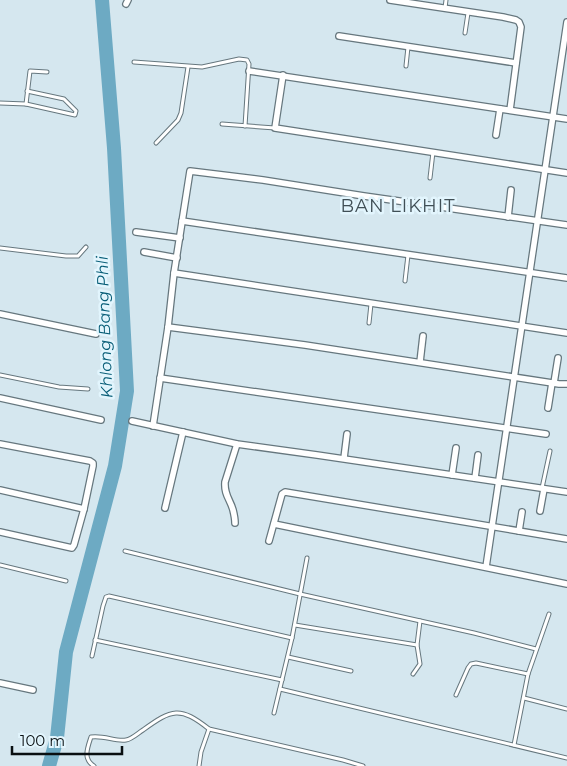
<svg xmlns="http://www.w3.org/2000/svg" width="567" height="766" viewBox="0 0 567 766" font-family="Montserrat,sans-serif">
  <rect width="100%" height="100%" fill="#d5e7ef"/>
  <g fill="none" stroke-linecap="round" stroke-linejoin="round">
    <!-- river -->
    <path stroke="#6daac3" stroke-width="14" d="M49 766 57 738 66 652 115 466 127 391 114 148 102 0"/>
    <!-- service casing -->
    <g stroke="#66777e" stroke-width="5">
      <g id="service">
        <path d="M445 8 446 0"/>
        <path d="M465 33 468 13"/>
        <path d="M134 62 202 67 239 59 247 60 249 64 245 126"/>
        <path d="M406 66 408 47"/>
        <path d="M0 103 26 104 75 115 76 111 64 99 27 91"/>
        <path d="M26 104 30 71 47 72"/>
        <path d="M222 124 275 128"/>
        <path d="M156 143 178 120 181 113 188 67"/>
        <path d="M430 178 433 152"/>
        <path d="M0 248 66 256H78L86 247"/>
        <path d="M405 281 408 255"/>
        <path d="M369 323 371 304"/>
        <path d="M0 375 59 387 88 389"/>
        <path d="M542 488 550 451"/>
        <path d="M125 551 300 594 474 633 536 649"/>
        <path d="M0 565 66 581"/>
        <path d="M295 625 417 645 420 621"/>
        <path d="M95 640 282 680"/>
        <path d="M92 656 103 606 106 597 109 596 292 638"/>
        <path d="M288 657 351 671"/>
        <path d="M413 674 420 664 417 645"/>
        <path d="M280 689 567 758"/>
        <path d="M456 695 468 668 471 664 476 663 528 674"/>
        <path d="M524 698 567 709"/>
        <path d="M274 713 292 638 307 558"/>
        <path d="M514 745 528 674 549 614"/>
        <path d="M94 766C83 759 87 749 91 737 104 735 116 742 126 740 132 739 138 733 143 730 172 709 180 706 209 729L343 760 363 766"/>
        <path d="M199 766 201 752 209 729"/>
      </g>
    </g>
    <!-- minor casing -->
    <g stroke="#66777e" stroke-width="8">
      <g id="minor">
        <path d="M390 0 503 17 516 20 519 22 521 27 510 110"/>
        <path d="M126 4 128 0"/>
        <path d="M339 36 516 63"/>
        <path d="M249 71 567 119"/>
        <path d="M283 75 275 128 567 173"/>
        <path d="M496 135 500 109"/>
        <path d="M508 217 511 190"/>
        <path d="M182 221 567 278"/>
        <path d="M136 232 180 238"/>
        <path d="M144 252 177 258"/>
        <path d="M174 273 567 333"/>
        <path d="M0 314 96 334"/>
        <path d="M168 327 305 345 559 384H567"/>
        <path d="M420 362 423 336"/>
        <path d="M160 378 546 434"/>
        <path d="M554 383 558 358"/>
        <path d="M0 398 101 420"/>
        <path d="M548 408 552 383"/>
        <path d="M132 421 237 444 317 455 567 492"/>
        <path d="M153 426 168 327 174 273 190 171 263 180 364 196 567 225"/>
        <path d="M0 444 90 461 93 463V466L84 509 74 545 72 548 0 532"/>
        <path d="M344 458 347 434"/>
        <path d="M452 475 456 448"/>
        <path d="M475 478 478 455"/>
        <path d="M0 490 84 509"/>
        <path d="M165 508 183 432"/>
        <path d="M540 511 544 489"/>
        <path d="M235 523C235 519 234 514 233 510 230 499 224 495 225 482L237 444"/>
        <path d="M274 524 567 584"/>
        <path d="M519 531 522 512"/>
        <path d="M269 541 282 494 285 492 567 539"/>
        <path d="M486 567 567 22"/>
        <path d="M0 683 33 690"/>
      </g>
    </g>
    <!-- service -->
    <use href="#service" stroke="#fff" stroke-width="3"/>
    <!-- minor -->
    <use href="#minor" stroke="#fff" stroke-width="5.5"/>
  </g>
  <g text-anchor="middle" stroke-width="5" stroke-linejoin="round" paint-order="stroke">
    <!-- water labels -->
    <g font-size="16" font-style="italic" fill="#065c76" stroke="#e2f5fd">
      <text transform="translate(104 327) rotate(-92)" y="6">Khlong Bang Phli</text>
    </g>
    <!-- quarter labels -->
    <g font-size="18" letter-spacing="1" fill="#404f56" stroke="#e2f5fd">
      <text x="398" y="212">BAN LIKHIT</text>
    </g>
  </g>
  <!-- scale -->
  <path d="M12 746v8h110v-8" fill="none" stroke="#090f11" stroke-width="2.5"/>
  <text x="20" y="746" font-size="15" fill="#090f11" stroke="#e2f5fd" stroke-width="4" paint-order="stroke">100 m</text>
</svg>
